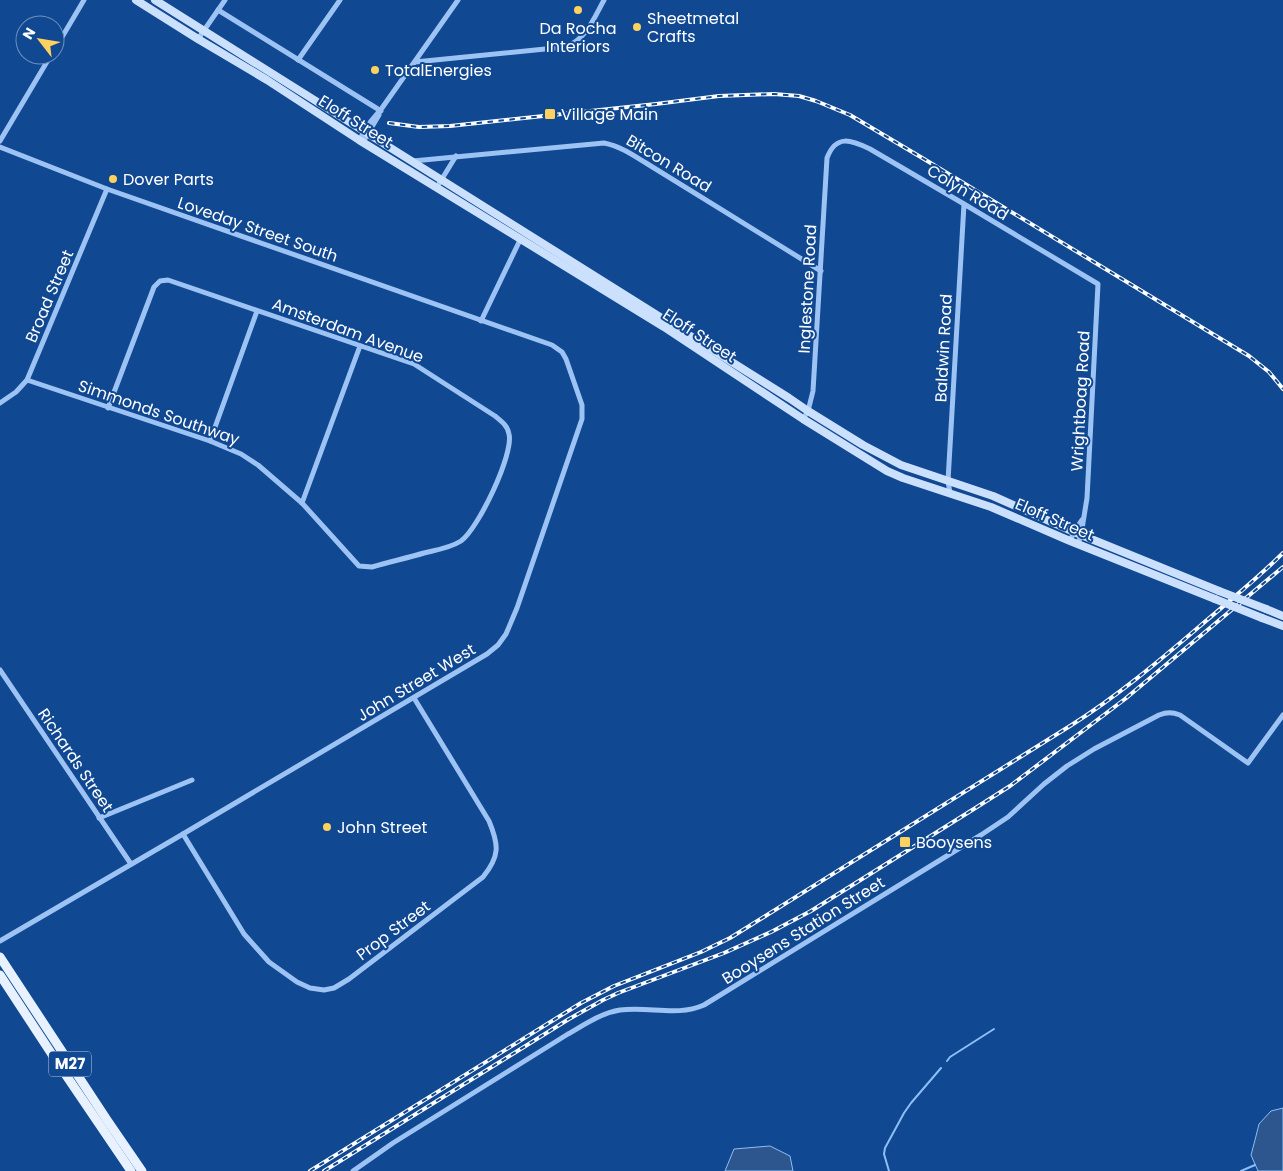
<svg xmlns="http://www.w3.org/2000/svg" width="1283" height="1171" viewBox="0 0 1283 1171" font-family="Poppins,sans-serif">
  <rect width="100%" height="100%" fill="#104892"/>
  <!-- water -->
  <g fill="#2c568d" stroke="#8dbef7">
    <path d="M1283 1108V1171H1258L1251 1155 1255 1140 1259 1124 1271 1111Z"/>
    <path d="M770 1146 790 1156 793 1171H725L734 1149Z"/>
  </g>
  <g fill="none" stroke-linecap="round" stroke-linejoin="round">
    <!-- stream -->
    <g stroke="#8dbef7" stroke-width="2">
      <path d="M947 1061 950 1057 994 1029"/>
      <path d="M889 1171 884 1154 885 1148 904 1113 911 1103 941 1068"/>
      <path d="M1241 1171 1255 1165"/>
    </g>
    <!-- street -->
    <g stroke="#9cc3f3" stroke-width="5">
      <path d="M218 10 381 111"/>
      <path d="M198 39 225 0"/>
      <path d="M55 49 84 0"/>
      <path d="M298 60 340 0"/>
      <path d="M415 62 565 47C586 40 594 18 604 0"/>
      <path d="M359 140 371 121 382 108 458 0"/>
      <path d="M0 141 51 55"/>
      <path d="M363 142 379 115"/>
      <path d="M0 147 107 189 552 345 562 352 566 359 582 405V419L517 608 506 634 498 645 487 654 183 834 0 941"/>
      <path d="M413 161 604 143C620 146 633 155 646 163L821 271"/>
      <path d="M437 187 456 156"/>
      <path d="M481 321 521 238"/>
      <path d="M27 380 210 441 241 454 258 465 302 503 359 566 372 567C389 562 407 558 424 553 436 550 450 548 461 541 478 529 514 454 509 434 508 426 501 421 495 416L414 364 168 280 160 281 154 287 108 408"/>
      <path d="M0 403 16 392 27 380 107 189"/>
      <path d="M803 419 808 411 813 391 827 158C836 134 851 140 870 149L964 204 1098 284 1087 498 1081 535 1078 544"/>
      <path d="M210 441 257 311"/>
      <path d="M950 493 948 481 964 204"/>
      <path d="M302 503 360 346"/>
      <path d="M1070 541 1074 532 1082 520"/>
      <path d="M0 670 131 864"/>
      <path d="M99 818 192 780"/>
      <path d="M183 834 244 934 269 962 297 982 310 988 324 990 334 988 349 979 483 877C500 856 499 845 489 821L414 698"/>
      <path d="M353 1171 393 1143 568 1034C584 1025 601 1013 620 1010 649 1006 677 1017 704 1005L981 835 1008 817 1044 784 1067 766 1094 749 1159 715C1167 712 1172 712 1180 715L1248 763 1283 715"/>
    </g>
    <!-- secondary -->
    <g stroke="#cbe0fd" stroke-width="8">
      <path d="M136 0 198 39 267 80 359 140 664 327 803 419 887 471 903 478 991 507 1070 541 1215 599"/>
      <path d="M155 0 789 398 808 411 863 445 901 465 993 496 1074 532 1219 591"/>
      <path d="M1266 609 1283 616"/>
      <path d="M1262 618 1283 626"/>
    </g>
    <!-- primary -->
    <g stroke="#e8f1ff" stroke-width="9">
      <path d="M0 957 107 1120 142 1171"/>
      <path d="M0 975 55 1059 131 1171"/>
    </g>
    <!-- rail casing -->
    <g stroke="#fff" stroke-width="4">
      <g id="rail">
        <path d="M389 123 419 127 450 126 656 104 719 96 774 94 799 96 816 101 850 115 924 159 1249 356 1269 372 1283 389"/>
        <path d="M310 1171 581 1003 614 986 701 952 730 938 1070 726C1116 697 1158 662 1200 626 1228 602 1257 579 1283 553"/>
        <path d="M324 1171 569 1019 603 1000 618 993 724 953 771 932 811 911 977 807 1010 786 1125 699 1283 567"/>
      </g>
    </g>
    <!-- rail -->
    <use href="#rail" stroke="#104892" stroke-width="2" stroke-dasharray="5.5" stroke-linecap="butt"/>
    <!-- secondary-bridge -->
    <g stroke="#cbe0fd" stroke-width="8">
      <path d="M1219 591 1266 609"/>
      <path d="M1215 599 1262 618"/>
    </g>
  </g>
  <!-- markers -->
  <g fill="#ffd15e" stroke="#104892" stroke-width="2">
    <circle cx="578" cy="10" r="5"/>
    <circle cx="637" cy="27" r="5"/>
    <circle cx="375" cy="70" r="5"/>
    <rect x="544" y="108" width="12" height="12" rx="2.5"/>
    <circle cx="113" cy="179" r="5"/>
    <circle cx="327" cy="827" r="5"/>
    <rect x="899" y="836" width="12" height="12" rx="2.5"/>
  </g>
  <g text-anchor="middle" stroke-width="4" stroke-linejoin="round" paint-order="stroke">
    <!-- shield labels -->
    <rect fill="#104892" stroke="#b7c8de" stroke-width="1" x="49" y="1051.5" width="42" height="25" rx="4"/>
    <g font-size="15" font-weight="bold" fill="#fff">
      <text x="70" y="1069">M27</text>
    </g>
    <!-- poi labels -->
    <g font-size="16" fill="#fff" stroke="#104892" text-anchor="start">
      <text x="647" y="24">Sheetmetal<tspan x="647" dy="18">Crafts</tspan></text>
      <text x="578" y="34" text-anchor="middle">Da Rocha<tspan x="578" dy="18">Interiors</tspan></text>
      <text x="385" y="76">TotalEnergies</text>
      <text x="561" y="120">Village Main</text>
      <text x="123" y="185">Dover Parts</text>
      <text x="337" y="833">John Street</text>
      <text x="916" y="848">Booysens</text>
    </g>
    <!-- street labels -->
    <g font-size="16" fill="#fff" stroke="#104892">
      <text transform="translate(356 121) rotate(32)" y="6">Eloff Street</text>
      <text transform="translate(669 163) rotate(31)" y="6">Bitcon Road</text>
      <text transform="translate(968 192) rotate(31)" y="6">Colyn Road</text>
      <text transform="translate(258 229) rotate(19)" y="6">Loveday Street South</text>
      <text transform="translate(807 289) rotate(-87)" y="6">Inglestone Road</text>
      <text transform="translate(49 296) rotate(-67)" y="6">Broad Street</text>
      <text transform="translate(348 330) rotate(20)" y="6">Amsterdam Avenue</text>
      <text transform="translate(700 335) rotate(33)" y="6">Eloff Street</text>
      <text transform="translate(943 348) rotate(-87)" y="6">Baldwin Road</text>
      <text transform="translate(1080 401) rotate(-87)" y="6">Wrightboag Road</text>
      <text transform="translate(159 412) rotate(19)" y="6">Simmonds Southway</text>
      <text transform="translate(1055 519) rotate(23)" y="6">Eloff Street</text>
      <text transform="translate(416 682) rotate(-31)" y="6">John Street West</text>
      <text transform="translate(76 760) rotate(56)" y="6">Richards Street</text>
      <text transform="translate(393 930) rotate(-37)" y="6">Prop Street</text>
      <text transform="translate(803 930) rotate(-32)" y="6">Booysens Station Street</text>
    </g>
  </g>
  <!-- north arrow -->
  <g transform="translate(40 40) rotate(301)"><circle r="24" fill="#104892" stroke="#7091be"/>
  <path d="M0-4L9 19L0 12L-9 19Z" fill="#ffd15e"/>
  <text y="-8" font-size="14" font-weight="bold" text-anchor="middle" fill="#ffffff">N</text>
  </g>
</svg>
